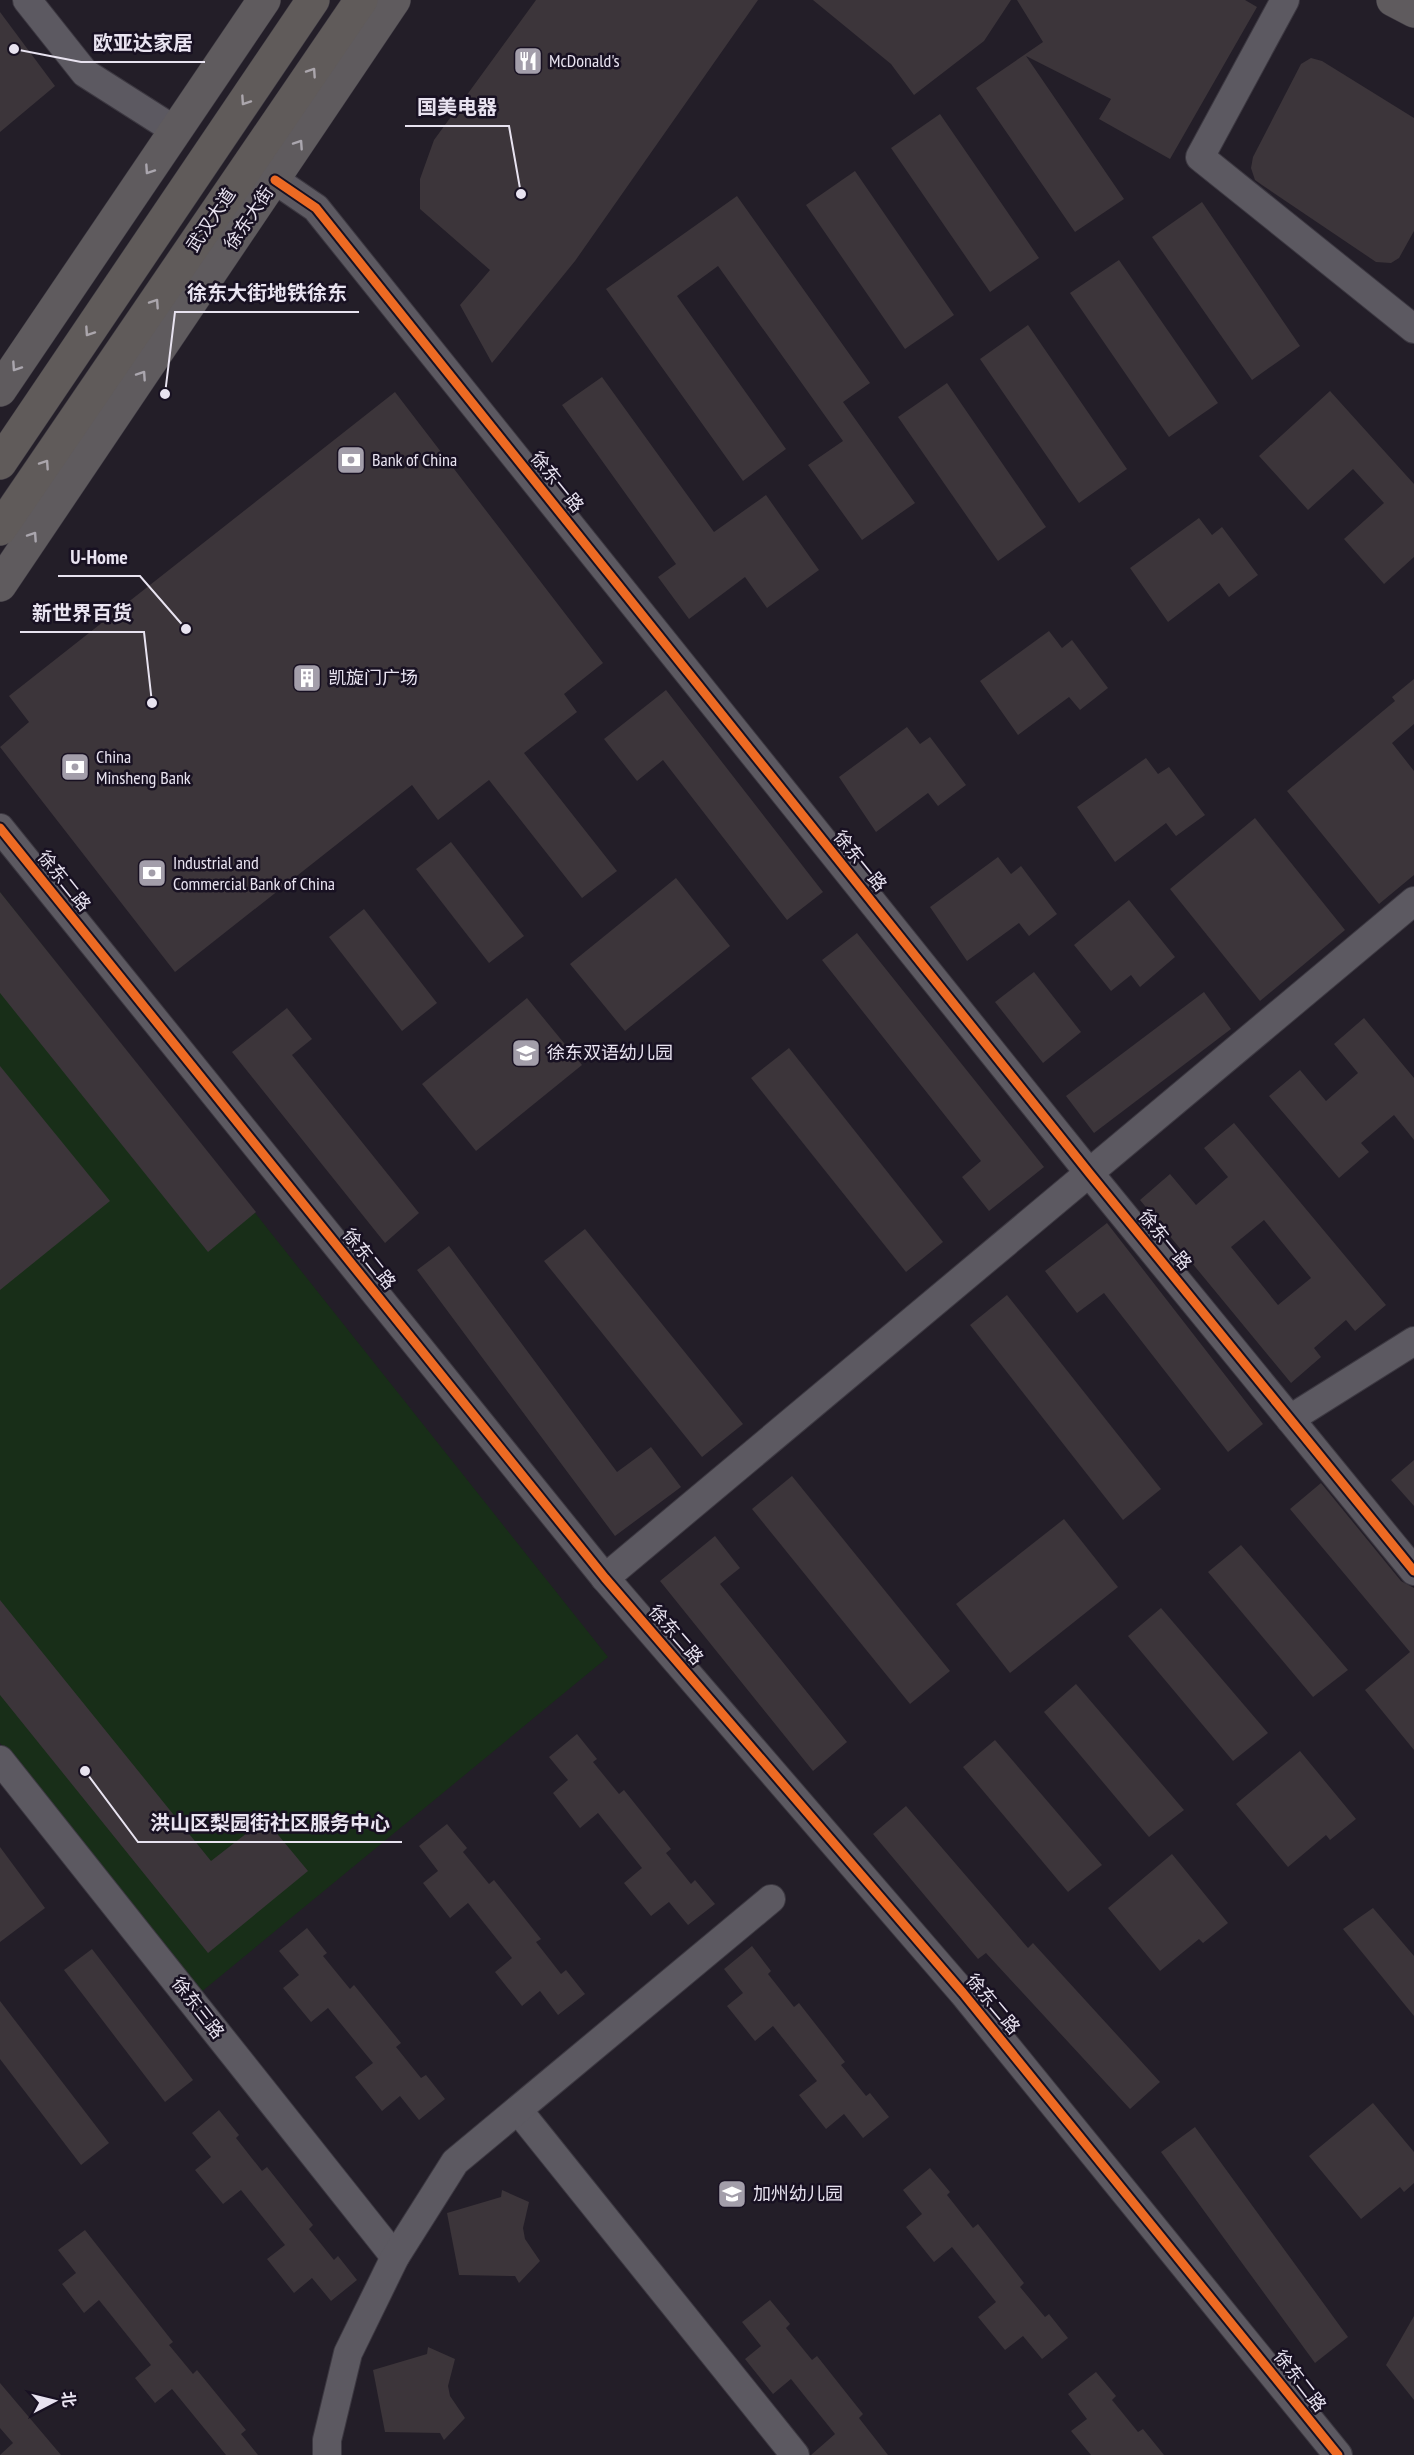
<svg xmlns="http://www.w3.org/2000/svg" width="1414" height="2455" viewBox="0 0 1414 2455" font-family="'PT Sans Narrow','Noto Sans SC',sans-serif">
  <rect width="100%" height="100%" fill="#231e28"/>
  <!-- green -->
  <path fill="#182e18" d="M0 892 608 1657 200 1993 0 1743Z"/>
  <!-- building -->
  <g fill="#3c353a" fill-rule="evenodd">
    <path d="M536 0H758L575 261 492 363 460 305 490 270 420 209V179L434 140Z"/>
    <path d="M813 0H1011L984 41 914 95 891 64Z"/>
    <path d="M1017 0H1245L1257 7 1170 159 1099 119 1111 99 1026 56 1124 199 1075 232 976 88 1043 42Z"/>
    <path d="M0 12 55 86 0 132Z"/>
    <path d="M1311 58 1322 61 1414 118V231L1399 258 1391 263 1376 262 1262 185 1255 180 1251 168 1253 157 1301 64Z"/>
    <path d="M940 114 1039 258 990 292 891 148Z"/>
    <path d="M855 171 954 315 905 349 806 205Z"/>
    <path d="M737 196 870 383 843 402 915 503 862 540 808 465 843 441 718 266 677 296 786 449 743 481 606 289Z"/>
    <path d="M1202 202 1300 346 1252 380 1152 237Z"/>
    <path d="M1119 260 1218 403 1169 437 1070 293Z"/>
    <path d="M1028 325 1127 469 1079 503 980 359Z"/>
    <path d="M602 377 714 532 766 495 819 570 767 608 745 577 689 619 658 577 676 564 562 405Z"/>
    <path d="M947 383 1046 527 998 561 898 417Z"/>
    <path d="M1330 391 1414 484V557L1384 584 1344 539 1384 503 1353 469 1308 510 1259 456Z"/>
    <path d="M395 392 603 663 564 694 577 712 524 753 617 871 582 898 489 780 438 820 412 785 175 972 0 747 29 722 9 696Z"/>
    <path d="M1199 518 1212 535 1222 527 1258 575 1229 597 1219 583 1168 622 1130 568Z"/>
    <path d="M1049 631 1062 648 1072 640 1108 688 1080 710 1069 697 1018 735 980 681Z"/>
    <path d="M1414 679V724L1392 743 1414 771V875L1379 904 1287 791 1395 701 1392 697Z"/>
    <path d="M666 690 823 892 787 920 663 760 637 781 604 739Z"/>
    <path d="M907 727 920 744 930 737 966 785 938 806 928 793 876 832 839 777Z"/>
    <path d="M1146 758 1158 774 1169 767 1205 815 1176 836 1166 823 1115 862 1077 807Z"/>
    <path d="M1255 818 1345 930 1260 1001 1170 889Z"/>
    <path d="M451 842 524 936 489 963 416 869Z"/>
    <path d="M998 857 1011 874 1021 866 1057 914 1029 936 1019 923 967 961 930 907Z"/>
    <path d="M676 878 730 946 625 1031 570 964Z"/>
    <path d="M0 892 256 1212 208 1252 0 993Z"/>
    <path d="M1129 900 1175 957 1140 987 1131 975 1111 991 1074 945Z"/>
    <path d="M364 909 437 1003 402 1031 329 937Z"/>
    <path d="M857 933 1044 1167 989 1211 962 1177 981 1161 822 960Z"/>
    <path d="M1034 972 1081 1032 1043 1063 995 1002Z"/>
    <path d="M1204 992 1231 1029 1094 1133 1066 1096Z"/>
    <path d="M527 998 582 1065 476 1151 422 1084Z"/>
    <path d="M287 1008 312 1039 292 1055 419 1213 385 1243 232 1052Z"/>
    <path d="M1364 1018 1414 1078V1140L1394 1115 1361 1143 1369 1152 1339 1178 1269 1096 1300 1070 1326 1101 1358 1073 1334 1044Z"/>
    <path d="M789 1048 943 1242 906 1272 751 1078Z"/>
    <path d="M0 1066 110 1201 0 1290Z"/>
    <path d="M1234 1123 1386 1305 1355 1331 1346 1320 1314 1348 1321 1357 1291 1383 1140 1200 1170 1174 1196 1205 1228 1177 1204 1148ZM1264 1220 1311 1278 1278 1305 1231 1247Z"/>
    <path d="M1107 1223 1263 1424 1228 1452 1104 1293 1077 1313 1045 1271Z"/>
    <path d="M585 1229 743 1424 702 1457 544 1261Z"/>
    <path d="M449 1246 617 1472 651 1447 681 1487 615 1536 417 1270Z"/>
    <path d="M1007 1295 1161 1489 1123 1520 970 1325Z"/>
    <path d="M1414 1460V1506L1391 1480Z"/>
    <path d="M792 1476 950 1671 910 1704 752 1509Z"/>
    <path d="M1321 1483 1401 1581 1414 1588V1750L1365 1690 1410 1652 1290 1509Z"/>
    <path d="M1064 1519 1118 1587 1010 1673 956 1604Z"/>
    <path d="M715 1536 740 1568 720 1584 847 1742 813 1771 660 1581Z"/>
    <path d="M1241 1545 1348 1670 1313 1697 1208 1572Z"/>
    <path d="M0 1600 211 1861 265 1819 308 1871 208 1953 0 1695Z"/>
    <path d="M1161 1608 1268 1733 1233 1761 1128 1636Z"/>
    <path d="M1076 1684 1184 1810 1149 1837 1044 1712Z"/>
    <path d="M577 1734 597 1759 593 1762 619 1794 624 1790 671 1849 666 1853 691 1884 695 1880 715 1904 688 1925 669 1902 651 1916 624 1883 642 1868 598 1813 580 1828 553 1793 568 1780 549 1757Z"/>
    <path d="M995 1740 1102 1865 1068 1892 963 1767Z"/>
    <path d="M1300 1751 1356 1819 1330 1840 1326 1835 1288 1867 1236 1804Z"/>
    <path d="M906 1806 1028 1948 1033 1943 1160 2082 1130 2109 986 1953 978 1959 873 1834Z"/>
    <path d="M447 1824 467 1848 463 1852 489 1884 494 1880 541 1939 536 1942 561 1974 566 1970 585 1994 558 2015 540 1991 522 2006 495 1972 512 1958 468 1903 450 1918 423 1883 438 1871 419 1846Z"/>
    <path d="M0 1847 45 1908 0 1942Z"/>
    <path d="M1172 1854 1228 1923 1203 1943 1199 1939 1160 1971 1108 1908Z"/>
    <path d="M1373 1908 1414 1956V2016L1343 1929Z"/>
    <path d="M307 1928 327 1953 323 1956 350 1989 354 1985 401 2043 396 2047 421 2078 426 2075 445 2099 419 2120 400 2096 382 2111 355 2077 373 2063 328 2008 311 2022 283 1988 299 1975 279 1951Z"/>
    <path d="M752 1946 771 1971 768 1974 794 2007 799 2003 845 2062 841 2065 866 2096 870 2093 889 2117 863 2138 844 2114 826 2129 799 2095 817 2081 773 2026 755 2041 727 2006 743 1993 724 1969Z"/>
    <path d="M92 1949 193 2080 165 2102 64 1970Z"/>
    <path d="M0 2001 109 2143 81 2165 0 2059Z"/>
    <path d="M1373 2103 1414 2152V2183L1404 2192 1400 2187 1361 2219 1309 2156Z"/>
    <path d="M219 2110 239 2135 236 2138 262 2171 267 2167 313 2225 309 2229 334 2260 338 2256 357 2280 331 2301 312 2278 294 2293 267 2259 285 2245 241 2190 223 2204 195 2170 211 2157 192 2133Z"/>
    <path d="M1195 2127 1348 2337 1315 2363 1161 2152Z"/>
    <path d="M930 2168 950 2192 947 2195 973 2228 978 2224 1024 2283 1020 2287 1045 2317 1049 2314 1068 2338 1042 2359 1023 2336 1005 2350 978 2317 996 2302 952 2247 934 2262 906 2227 922 2214 903 2190Z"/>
    <path d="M502 2190 529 2202 523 2228 525 2239 540 2261 519 2283 515 2276 459 2275 447 2213 501 2197Z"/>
    <path d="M85 2230 173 2342 169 2345 193 2374 197 2370 246 2430 241 2434 258 2455H226L172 2389 155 2403 135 2378 151 2365 99 2300 84 2313 62 2284 76 2273 58 2250Z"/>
    <path d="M770 2300 790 2324 786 2328 812 2360 817 2356 863 2414 859 2418 888 2455H811L835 2434 791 2379 773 2394 745 2359 761 2346 742 2322Z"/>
    <path d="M1414 2316V2400L1386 2365Z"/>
    <path d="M428 2347 455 2359 448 2386 450 2396 465 2418 444 2440 440 2433 385 2432 373 2370 427 2354Z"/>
    <path d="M1096 2372 1116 2396 1112 2400 1138 2432 1143 2429 1164 2455H1091L1071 2431 1087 2419 1068 2394Z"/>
    <path d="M0 2383 61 2455H0L13 2443 0 2428Z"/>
  </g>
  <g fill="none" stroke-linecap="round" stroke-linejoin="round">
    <!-- minor casing -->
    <g stroke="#3c3841" stroke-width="30">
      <g id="minor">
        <path d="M27 0 85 73 176 131"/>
        <path d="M1285 0 1200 157 1414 329"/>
        <path d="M275 180 316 208 1090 1174 1414 1571"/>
        <path d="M0 828 605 1578 963 1993 1338 2455"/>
        <path d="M1290 1419 1414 1341"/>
        <path d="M605 1578 1414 901"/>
        <path d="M0 1760 395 2257"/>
        <path d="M518 2110 795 2455"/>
        <path d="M327 2455V2440L348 2353 395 2257 455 2162 771 1899"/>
      </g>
    </g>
    <!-- major casing -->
    <g stroke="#3c3841" stroke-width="34">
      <g id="major">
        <path d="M1393 0 1414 11"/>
        <path d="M0 390 264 0"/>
        <path d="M0 585 394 0"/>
      </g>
    </g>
    <!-- highway casing -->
    <g stroke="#3c3841" stroke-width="34">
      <g id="highway">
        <path d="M0 463 313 0"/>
        <path d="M0 529 361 0"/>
      </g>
    </g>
    <!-- minor -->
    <use href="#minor" stroke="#5c5961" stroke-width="28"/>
    <!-- major -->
    <use href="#major" stroke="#5f5b5e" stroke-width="33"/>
    <!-- highway -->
    <use href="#highway" stroke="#605b5a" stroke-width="33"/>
    <!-- cycleway casing -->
    <g stroke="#181122" stroke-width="13">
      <g id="cycleway">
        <path d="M275 180 316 208 1090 1174 1414 1571"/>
        <path d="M0 828 605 1578 963 1993 1338 2455"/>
      </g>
    </g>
    <!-- cycleway -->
    <use href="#cycleway" stroke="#ed6a23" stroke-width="9"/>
  </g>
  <!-- one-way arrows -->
  <defs><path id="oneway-chevron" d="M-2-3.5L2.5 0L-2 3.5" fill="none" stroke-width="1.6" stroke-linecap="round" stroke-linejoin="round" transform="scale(1.5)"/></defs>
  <g stroke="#aba6ac">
    <use href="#oneway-chevron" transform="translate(312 72) rotate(-56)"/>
    <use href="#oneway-chevron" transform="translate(245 101) rotate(124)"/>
    <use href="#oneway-chevron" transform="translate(155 303) rotate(-56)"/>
    <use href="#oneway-chevron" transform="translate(89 332) rotate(124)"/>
    <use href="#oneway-chevron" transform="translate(45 464) rotate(-56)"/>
  </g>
  <g stroke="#aaa6ae">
    <use href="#oneway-chevron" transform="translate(299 144) rotate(-56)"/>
    <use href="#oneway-chevron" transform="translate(149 170) rotate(124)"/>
    <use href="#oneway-chevron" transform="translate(16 367) rotate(124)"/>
    <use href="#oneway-chevron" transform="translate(142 375) rotate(-56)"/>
    <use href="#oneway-chevron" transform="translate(33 536) rotate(-56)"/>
  </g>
  <!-- icons -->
  <defs>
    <g id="restaurant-square" transform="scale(1.5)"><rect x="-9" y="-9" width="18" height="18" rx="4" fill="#a39eaa" stroke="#181122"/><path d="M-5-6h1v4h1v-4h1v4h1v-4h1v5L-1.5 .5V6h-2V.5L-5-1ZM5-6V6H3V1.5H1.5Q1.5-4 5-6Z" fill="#fff"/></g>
    <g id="bank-square" transform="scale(1.5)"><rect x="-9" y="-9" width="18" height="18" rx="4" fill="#a39eaa" stroke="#181122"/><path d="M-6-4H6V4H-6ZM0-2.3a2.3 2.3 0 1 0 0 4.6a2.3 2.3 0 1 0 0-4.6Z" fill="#fff"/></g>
    <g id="building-square" transform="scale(1.5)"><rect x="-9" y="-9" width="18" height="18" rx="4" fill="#a39eaa" stroke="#181122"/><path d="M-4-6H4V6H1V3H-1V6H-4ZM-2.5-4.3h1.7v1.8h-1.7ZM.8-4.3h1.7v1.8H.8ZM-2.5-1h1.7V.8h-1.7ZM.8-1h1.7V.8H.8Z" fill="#fff"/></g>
    <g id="school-square" transform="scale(1.5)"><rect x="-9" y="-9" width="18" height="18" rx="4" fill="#a39eaa" stroke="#181122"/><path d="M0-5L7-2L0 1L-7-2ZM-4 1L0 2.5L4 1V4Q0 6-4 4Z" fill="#fff"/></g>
  </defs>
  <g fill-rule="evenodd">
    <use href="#restaurant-square" x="528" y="61"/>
    <use href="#bank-square" x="351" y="460"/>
    <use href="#building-square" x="307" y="678"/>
    <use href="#bank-square" x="75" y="767"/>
    <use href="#bank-square" x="152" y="873"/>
    <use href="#school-square" x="526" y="1053"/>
    <use href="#school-square" x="732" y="2194"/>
  </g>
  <g text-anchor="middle" stroke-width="5" stroke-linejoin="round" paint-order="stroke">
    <!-- poi labels -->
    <g font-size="18" fill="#e8e3f0" stroke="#181122" text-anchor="start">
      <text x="549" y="67">McDonald's</text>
      <text x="372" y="466">Bank of China</text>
      <text x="328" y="684">凯旋门广场</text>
      <text x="96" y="763">China<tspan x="96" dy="21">Minsheng Bank</tspan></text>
      <text x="173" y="869">Industrial and<tspan x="173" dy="21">Commercial Bank of China</tspan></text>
      <text x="547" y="1059">徐东双语幼儿园</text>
      <text x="753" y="2200">加州幼儿园</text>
    </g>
    <!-- street labels -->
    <g font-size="18" fill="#e8e3f0" stroke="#181122">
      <text transform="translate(249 218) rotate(-56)" y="6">徐东大街</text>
      <text transform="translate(211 220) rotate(-56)" y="6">武汉大道</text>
      <text transform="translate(557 482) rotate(51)" y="6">徐东一路</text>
      <text transform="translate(860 861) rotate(51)" y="6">徐东一路</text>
      <text transform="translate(64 881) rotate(51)" y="6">徐东二路</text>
      <text transform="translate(1165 1240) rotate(51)" y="6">徐东一路</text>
      <text transform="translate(369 1259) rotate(51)" y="6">徐东二路</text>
      <text transform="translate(676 1635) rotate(49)" y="6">徐东二路</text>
      <text transform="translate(993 2004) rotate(50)" y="6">徐东二路</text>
      <text transform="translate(198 2008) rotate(52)" y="6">徐东三路</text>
      <text transform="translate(1300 2381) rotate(52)" y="6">徐东二路</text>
    </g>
  </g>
  <!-- callouts -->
  <path fill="none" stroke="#e8e3f0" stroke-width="2" d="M14 49L81 62H205M521 194L509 126H405M165 394L175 312H359M186 629L140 576H58M152 703L144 632H20M85 1771L138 1842H402"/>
  <g fill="#e8e3f0" stroke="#181122" stroke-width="2">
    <circle cx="14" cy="49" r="6"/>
    <circle cx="521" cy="194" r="6"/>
    <circle cx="165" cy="394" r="6"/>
    <circle cx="186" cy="629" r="6"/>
    <circle cx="152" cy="703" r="6"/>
    <circle cx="85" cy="1771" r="6"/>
  </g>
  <g font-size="20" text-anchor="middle" font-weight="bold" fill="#e8e3f0" stroke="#181122" stroke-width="5" stroke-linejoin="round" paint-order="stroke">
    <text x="143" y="50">欧亚达家居</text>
    <text x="457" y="114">国美电器</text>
    <text x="267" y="300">徐东大街地铁徐东</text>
    <text x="99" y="564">U-Home</text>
    <text x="82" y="620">新世界百货</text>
    <text x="270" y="1830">洪山区梨园街社区服务中心</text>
  </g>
  <!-- north arrow -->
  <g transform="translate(54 2401) rotate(83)" stroke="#181122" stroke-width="4.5" paint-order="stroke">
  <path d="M0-4.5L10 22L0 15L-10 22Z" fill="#e8e3f0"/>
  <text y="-9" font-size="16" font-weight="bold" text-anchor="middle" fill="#e8e3f0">北</text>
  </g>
</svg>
